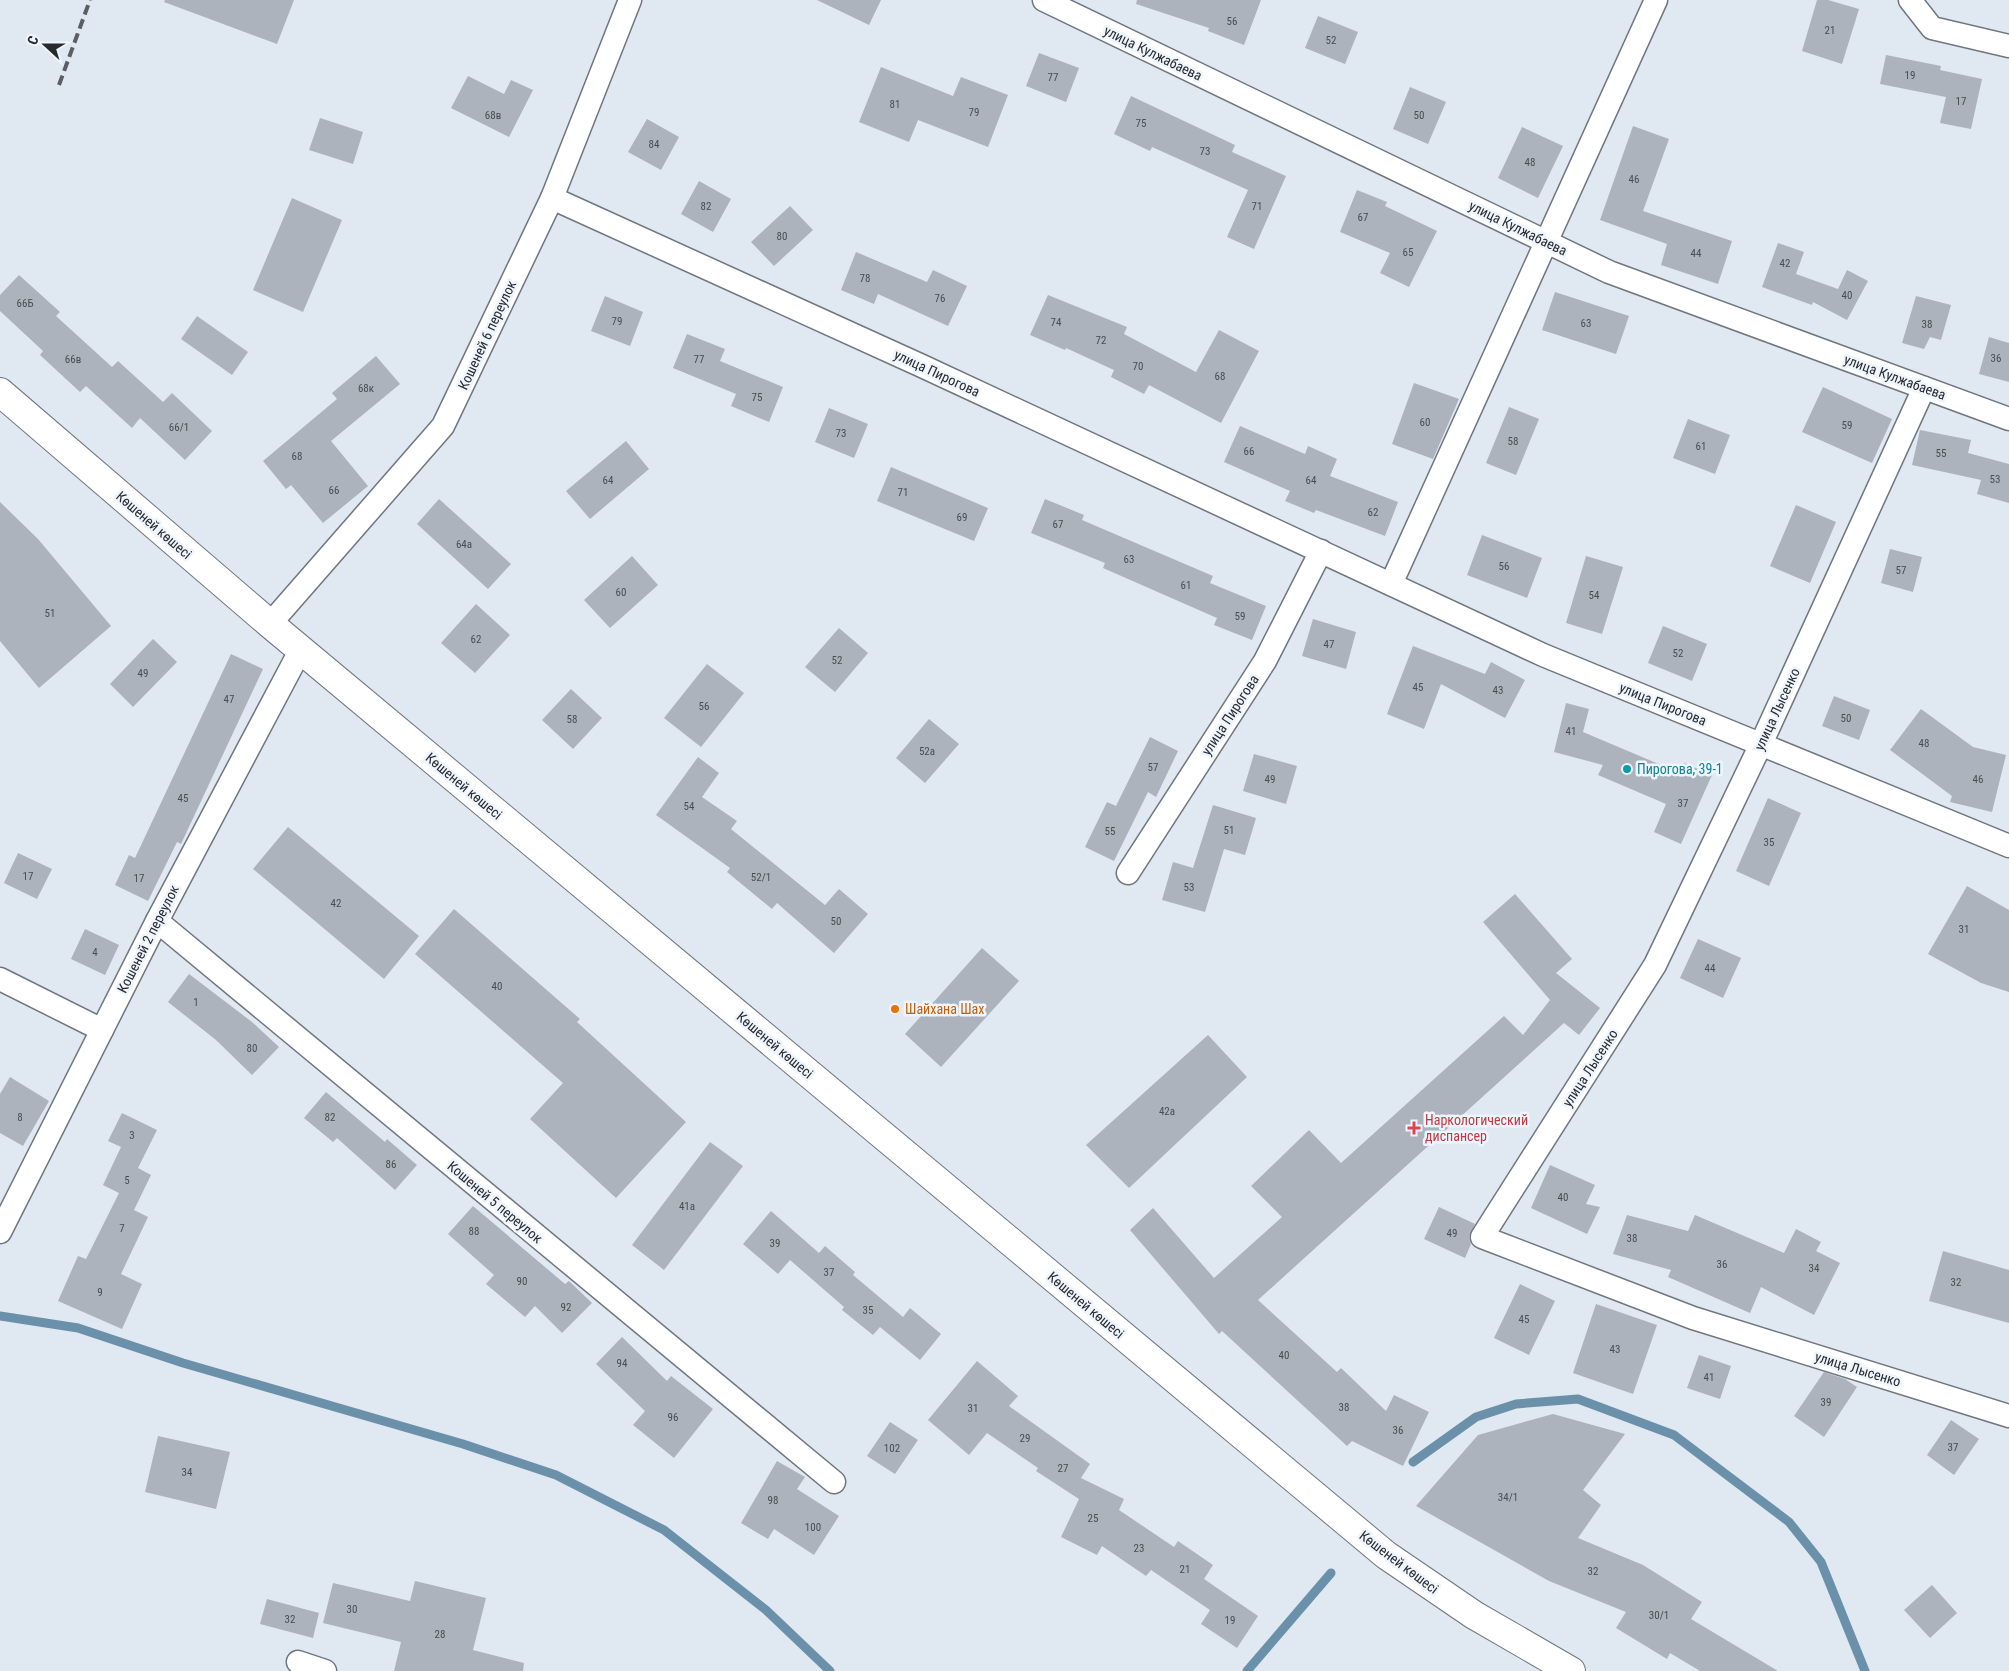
<svg xmlns="http://www.w3.org/2000/svg" width="2009" height="1671" viewBox="0 0 2009 1671" font-family="'Roboto Condensed',sans-serif">
  <rect width="100%" height="100%" fill="#e0e8f2"/>
  <g fill="none" stroke-linecap="round" stroke-linejoin="round">
    <!-- stream -->
    <g stroke="#6a91a9" stroke-width="9">
      <path d="M0 1316 78 1328 183 1363 463 1444 556 1475 664 1530 766 1610 830 1671"/>
      <path d="M1413 1462 1476 1417 1516 1404 1578 1399 1674 1435 1789 1522 1821 1562 1865 1671"/>
      <path d="M1247 1671 1331 1573"/>
    </g>
  </g>
  <!-- building -->
  <g fill="#acb3bd">
    <path d="M165 0H294L277 44 164 2Z"/>
    <path d="M817 0H881L869 25Z"/>
    <path d="M1137 0H1261L1244 45 1208 31 1209 28 1136 4Z"/>
    <path d="M1817 0H1828L1859 9 1842 64 1802 51Z"/>
    <path d="M1318 16 1358 32 1345 64 1305 48Z"/>
    <path d="M1039 53 1079 68 1066 102 1026 86Z"/>
    <path d="M1886 55 1941 66 1940 70 1982 79 1971 129 1940 123 1946 97 1880 84Z"/>
    <path d="M881 67 953 96 961 77 1008 95 988 147 918 120 909 142 859 122Z"/>
    <path d="M468 76 504 94 511 80 533 90 509 137 451 108Z"/>
    <path d="M1410 87 1446 102 1428 144 1393 129Z"/>
    <path d="M1131 96 1235 145 1232 152 1286 176 1254 249 1227 237 1248 190 1152 147 1150 151 1114 134Z"/>
    <path d="M320 118 363 132 353 164 309 150Z"/>
    <path d="M647 119 679 137 661 170 628 152Z"/>
    <path d="M1633 126 1669 139 1643 211 1732 241 1718 284 1661 265 1667 244 1600 220Z"/>
    <path d="M1522 127 1563 146 1538 198 1498 178Z"/>
    <path d="M699 181 731 199 713 232 681 214Z"/>
    <path d="M1357 190 1387 202 1385 206 1437 231 1409 287 1380 273 1390 253 1340 232Z"/>
    <path d="M292 198 342 220 303 312 253 290Z"/>
    <path d="M790 206 813 230 774 266 751 242Z"/>
    <path d="M1778 243 1804 252 1796 274 1838 289 1847 270 1868 281 1847 320 1813 302 1812 305 1762 287Z"/>
    <path d="M856 252 927 282 933 270 967 286 948 326 878 294 874 304 841 290Z"/>
    <path d="M19 275 60 312 56 316 112 367 118 361 163 402 172 393 212 431 185 460 140 418 132 428 86 386 80 392 40 355 43 351 0 311V295Z"/>
    <path d="M1555 292 1629 316 1616 354 1542 330Z"/>
    <path d="M1048 295 1127 327 1124 334 1196 372 1219 330 1259 351 1221 423 1149 385 1144 394 1111 377 1114 370 1066 348 1065 350 1030 335Z"/>
    <path d="M605 296 643 312 630 346 591 331Z"/>
    <path d="M1916 296 1951 305 1941 340 1930 337 1924 349 1902 343Z"/>
    <path d="M197 316 248 352 232 375 181 339Z"/>
    <path d="M687 334 725 349 720 361 783 387 769 422 731 406 736 394 673 368Z"/>
    <path d="M1989 337 2009 343V382L1979 374Z"/>
    <path d="M376 356 400 384 331 441 368 486 323 523 291 485 286 489 263 461 337 399 332 393Z"/>
    <path d="M1414 383 1459 399 1433 459 1392 444Z"/>
    <path d="M1823 387 1892 419 1872 463 1802 432Z"/>
    <path d="M1509 407 1539 419 1516 475 1486 463Z"/>
    <path d="M829 408 868 424 854 458 815 442Z"/>
    <path d="M1688 419 1730 435 1715 474 1673 458Z"/>
    <path d="M1240 426 1305 454 1308 446 1337 459 1330 476 1398 502 1385 536 1316 510 1314 513 1285 501 1290 491 1224 462Z"/>
    <path d="M1920 430 1971 440 1968 453 2009 464V503L1977 494 1981 480 1912 465Z"/>
    <path d="M626 441 649 469 590 519 566 491Z"/>
    <path d="M891 467 988 508 974 541 877 501Z"/>
    <path d="M439 499 511 564 488 589 417 524Z"/>
    <path d="M1045 499 1084 515 1082 520 1213 576 1210 583 1266 606 1252 640 1214 625 1217 618 1103 568 1105 563 1031 533Z"/>
    <path d="M0 502 38 539 111 626 39 688 0 641Z"/>
    <path d="M1796 505 1836 522 1810 583 1770 566Z"/>
    <path d="M1482 535 1542 558 1527 598 1467 575Z"/>
    <path d="M1890 549 1922 557 1913 592 1881 583Z"/>
    <path d="M632 556 658 585 610 628 584 600Z"/>
    <path d="M1586 556 1623 567 1602 634 1566 623Z"/>
    <path d="M476 604 510 635 475 673 441 643Z"/>
    <path d="M1313 619 1356 632 1346 669 1302 656Z"/>
    <path d="M1663 626 1707 644 1692 681 1648 663Z"/>
    <path d="M839 628 868 653 835 692 805 667Z"/>
    <path d="M153 639 177 662 133 707 110 684Z"/>
    <path d="M1413 646 1485 674 1491 662 1525 680 1505 718 1441 684 1424 729 1387 714Z"/>
    <path d="M231 654 263 669 181 844 177 842 148 901 115 885 129 855 135 858Z"/>
    <path d="M707 664 744 693 701 747 664 718Z"/>
    <path d="M571 689 602 718 573 749 542 720Z"/>
    <path d="M1834 696 1870 710 1859 740 1822 726Z"/>
    <path d="M1566 703 1589 709 1583 732 1680 773 1684 763 1712 775 1681 844 1654 832 1666 804 1598 775 1603 765 1554 752Z"/>
    <path d="M1921 709 1973 747 2006 755 1992 812 1950 802 1952 796 1890 750Z"/>
    <path d="M929 719 959 744 925 783 896 758Z"/>
    <path d="M1150 737 1178 751 1156 797 1148 792 1114 861 1085 847 1107 802 1116 806Z"/>
    <path d="M1254 754 1297 766 1286 804 1243 791Z"/>
    <path d="M698 757 719 773 702 797 737 821 731 829 825 905 839 889 868 914 834 953 777 903 772 909 727 872 730 868 656 815Z"/>
    <path d="M1768 798 1801 813 1769 886 1736 871Z"/>
    <path d="M1213 805 1256 818 1245 855 1224 849 1205 912 1162 900 1173 862 1193 868Z"/>
    <path d="M288 827 419 936 384 979 253 869Z"/>
    <path d="M18 853 52 869 37 899 4 883Z"/>
    <path d="M1967 886 2009 910V992L1981 983 1928 954Z"/>
    <path d="M1515 894 1572 959 1556 973 1600 1008 1579 1035 1564 1023 1258 1300 1337 1372 1341 1368 1386 1411 1394 1395 1429 1412 1403 1466 1352 1441 1347 1446 1222 1331 1219 1334 1130 1230 1153 1208 1214 1278 1282 1217 1251 1186 1309 1130 1341 1163 1504 1016 1523 1035 1550 1000 1483 922Z"/>
    <path d="M454 909 580 1019 577 1022 686 1122 616 1198 530 1119 563 1083 415 954Z"/>
    <path d="M85 929 119 945 105 975 71 959Z"/>
    <path d="M1698 939 1741 958 1723 998 1680 978Z"/>
    <path d="M982 948 1019 981 941 1067 905 1034Z"/>
    <path d="M189 974 252 1022 279 1047 252 1075 216 1040 168 1002Z"/>
    <path d="M1208 1035 1247 1077 1129 1188 1086 1145Z"/>
    <path d="M10 1077 49 1101 23 1146 0 1133V1094Z"/>
    <path d="M326 1092 385 1142 387 1139 417 1165 395 1190 337 1138 333 1142 304 1118Z"/>
    <path d="M122 1113 157 1130 138 1168 151 1175 134 1210 148 1217 121 1274 142 1284 122 1329 58 1301 78 1256 86 1259 119 1193 103 1185 121 1147 108 1141Z"/>
    <path d="M710 1142 743 1166 664 1270 632 1245Z"/>
    <path d="M1550 1165 1595 1185 1586 1204 1600 1207 1587 1234 1531 1208Z"/>
    <path d="M473 1206 565 1284 569 1281 592 1303 562 1333 535 1306 525 1317 486 1284 494 1275 448 1234Z"/>
    <path d="M1439 1207 1475 1224 1469 1237 1471 1244 1465 1258 1424 1239Z"/>
    <path d="M771 1211 819 1253 825 1246 855 1272 853 1275 903 1317 910 1308 941 1334 920 1360 880 1327 873 1335 842 1310 844 1307 790 1260 778 1274 743 1244Z"/>
    <path d="M1627 1215 1688 1231 1695 1215 1784 1253 1796 1229 1821 1242 1816 1251 1840 1263 1814 1315 1761 1287 1750 1313 1668 1277 1671 1270 1613 1254Z"/>
    <path d="M1943 1251 2009 1270V1323L1929 1301Z"/>
    <path d="M1520 1284 1555 1301 1529 1355 1494 1338Z"/>
    <path d="M1596 1304 1657 1325 1633 1394 1573 1373Z"/>
    <path d="M622 1337 667 1381 671 1376 713 1409 674 1458 633 1425 645 1411 596 1364Z"/>
    <path d="M1699 1355 1731 1366 1720 1399 1687 1388Z"/>
    <path d="M977 1361 1018 1396 1009 1406 1090 1464 1081 1478 1124 1499 1119 1510 1174 1547 1178 1541 1213 1565 1204 1579 1258 1616 1237 1648 1201 1624 1210 1610 1151 1570 1146 1576 1102 1546 1097 1555 1061 1537 1079 1499 1036 1471 1038 1468 987 1433 969 1455 928 1420Z"/>
    <path d="M1824 1372 1845 1379 1857 1387 1824 1437 1794 1416Z"/>
    <path d="M1553 1414 1625 1434 1583 1490 1601 1505 1578 1538 1643 1565 1702 1602 1691 1619 1778 1671H1700L1670 1653 1667 1659 1616 1628 1626 1612 1549 1581 1416 1506 1478 1435Z"/>
    <path d="M1951 1420 1979 1439 1954 1475 1927 1455Z"/>
    <path d="M890 1422 918 1440 895 1474 867 1456Z"/>
    <path d="M158 1436 230 1452 216 1509 145 1492Z"/>
    <path d="M777 1461 805 1477 797 1489 839 1516 814 1555 774 1529 768 1539 741 1523Z"/>
    <path d="M415 1581 486 1598 473 1650 524 1663 523 1671H394L401 1642 323 1623 333 1583 410 1601Z"/>
    <path d="M1932 1585 1957 1613 1930 1638 1904 1610Z"/>
    <path d="M267 1599 319 1613 313 1638 260 1624Z"/>
  </g>
  <g fill="none" stroke-linecap="round" stroke-linejoin="round">
    <!-- minor casing -->
    <g stroke="#6f767f" stroke-width="25">
      <g id="minor">
        <path d="M1044 0 1609 272 2009 419"/>
        <path d="M1910 0 1932 28 2009 46"/>
        <path d="M552 198 922 366 1543 655 2009 846"/>
        <path d="M1924 388 1761 744 1655 965 1482 1237 1693 1318 2009 1416"/>
        <path d="M1391 584 1656 0"/>
        <path d="M270 624 443 426 552 198 630 0"/>
        <path d="M1128 873 1265 661 1321 551"/>
        <path d="M157 921 834 1482"/>
        <path d="M0 979 102 1030"/>
        <path d="M0 1232 157 921 301 649"/>
        <path d="M298 1662 325 1671"/>
      </g>
    </g>
    <!-- secondary casing -->
    <g stroke="#6f767f" stroke-width="30">
      <path id="secondary" d="M0 392 270 624 1386 1555 1474 1615 1571 1671"/>
    </g>
    <!-- minor -->
    <use href="#minor" stroke="#fff" stroke-width="22"/>
    <!-- secondary -->
    <use href="#secondary" stroke="#fff" stroke-width="28"/>
    <!-- rail -->
    <path stroke="#5a5f64" stroke-width="4" stroke-dasharray="10 5" stroke-linecap="butt" d="M59 85 90 0"/>
  </g>
  <!-- markers -->
  <circle fill="#0f9aa8" stroke="#eff5fd" stroke-width="2" cx="1627" cy="769" r="5"/>
  <circle fill="#e8710a" stroke="#eff5fd" stroke-width="2" cx="895" cy="1009" r="5"/>
  <path fill="#e0444e" stroke="#eff5fd" stroke-width="2" d="M1411.5 1120.5h5v5h5v5h-5v5h-5v-5h-5v-5h5z"/>
  <g text-anchor="middle" stroke-width="5" stroke-linejoin="round" paint-order="stroke">
    <!-- number labels -->
    <g font-size="11" fill="#494d52">
      <text x="1232" y="25">56</text>
      <text x="1830" y="34">21</text>
      <text x="1331" y="44">52</text>
      <text x="1910" y="79">19</text>
      <text x="1053" y="81">77</text>
      <text x="1961" y="105">17</text>
      <text x="895" y="108">81</text>
      <text x="974" y="116">79</text>
      <text x="493" y="119">68в</text>
      <text x="1419" y="119">50</text>
      <text x="1141" y="127">75</text>
      <text x="654" y="148">84</text>
      <text x="1205" y="155">73</text>
      <text x="1530" y="166">48</text>
      <text x="1634" y="183">46</text>
      <text x="706" y="210">82</text>
      <text x="1257" y="210">71</text>
      <text x="1363" y="221">67</text>
      <text x="782" y="240">80</text>
      <text x="1408" y="256">65</text>
      <text x="1696" y="257">44</text>
      <text x="1785" y="267">42</text>
      <text x="865" y="282">78</text>
      <text x="1847" y="299">40</text>
      <text x="940" y="302">76</text>
      <text x="25" y="307">66Б</text>
      <text x="617" y="325">79</text>
      <text x="1056" y="326">74</text>
      <text x="1586" y="327">63</text>
      <text x="1927" y="328">38</text>
      <text x="1101" y="344">72</text>
      <text x="1996" y="362">36</text>
      <text x="73" y="363">66в</text>
      <text x="699" y="363">77</text>
      <text x="1138" y="370">70</text>
      <text x="1220" y="380">68</text>
      <text x="366" y="392">68к</text>
      <text x="757" y="401">75</text>
      <text x="1425" y="426">60</text>
      <text x="1847" y="429">59</text>
      <text x="179" y="431">66/1</text>
      <text x="841" y="437">73</text>
      <text x="1513" y="445">58</text>
      <text x="1701" y="450">61</text>
      <text x="1249" y="455">66</text>
      <text x="1941" y="457">55</text>
      <text x="297" y="460">68</text>
      <text x="1995" y="483">53</text>
      <text x="608" y="484">64</text>
      <text x="1311" y="484">64</text>
      <text x="334" y="494">66</text>
      <text x="903" y="496">71</text>
      <text x="1373" y="516">62</text>
      <text x="962" y="521">69</text>
      <text x="1058" y="528">67</text>
      <text x="464" y="548">64а</text>
      <text x="1129" y="563">63</text>
      <text x="1504" y="570">56</text>
      <text x="1901" y="574">57</text>
      <text x="1186" y="589">61</text>
      <text x="621" y="596">60</text>
      <text x="1594" y="599">54</text>
      <text x="50" y="617">51</text>
      <text x="1240" y="620">59</text>
      <text x="476" y="643">62</text>
      <text x="1329" y="648">47</text>
      <text x="1678" y="657">52</text>
      <text x="837" y="664">52</text>
      <text x="143" y="677">49</text>
      <text x="1418" y="691">45</text>
      <text x="1498" y="694">43</text>
      <text x="229" y="703">47</text>
      <text x="704" y="710">56</text>
      <text x="1846" y="722">50</text>
      <text x="572" y="723">58</text>
      <text x="1571" y="735">41</text>
      <text x="1924" y="747">48</text>
      <text x="927" y="755">52а</text>
      <text x="1153" y="771">57</text>
      <text x="1270" y="783">49</text>
      <text x="1978" y="783">46</text>
      <text x="183" y="802">45</text>
      <text x="1683" y="807">37</text>
      <text x="689" y="810">54</text>
      <text x="1229" y="834">51</text>
      <text x="1110" y="835">55</text>
      <text x="1769" y="846">35</text>
      <text x="28" y="880">17</text>
      <text x="761" y="881">52/1</text>
      <text x="139" y="882">17</text>
      <text x="1189" y="891">53</text>
      <text x="336" y="907">42</text>
      <text x="836" y="925">50</text>
      <text x="1964" y="933">31</text>
      <text x="95" y="956">4</text>
      <text x="1710" y="972">44</text>
      <text x="497" y="990">40</text>
      <text x="196" y="1006">1</text>
      <text x="252" y="1052">80</text>
      <text x="1167" y="1115">42а</text>
      <text x="20" y="1121">8</text>
      <text x="330" y="1121">82</text>
      <text x="132" y="1139">3</text>
      <text x="391" y="1168">86</text>
      <text x="127" y="1184">5</text>
      <text x="1563" y="1201">40</text>
      <text x="687" y="1210">41а</text>
      <text x="122" y="1232">7</text>
      <text x="474" y="1235">88</text>
      <text x="1452" y="1237">49</text>
      <text x="1632" y="1242">38</text>
      <text x="775" y="1247">39</text>
      <text x="1722" y="1268">36</text>
      <text x="1814" y="1272">34</text>
      <text x="829" y="1276">37</text>
      <text x="522" y="1285">90</text>
      <text x="1956" y="1286">32</text>
      <text x="100" y="1296">9</text>
      <text x="566" y="1311">92</text>
      <text x="868" y="1314">35</text>
      <text x="1524" y="1323">45</text>
      <text x="1615" y="1353">43</text>
      <text x="1284" y="1359">40</text>
      <text x="622" y="1367">94</text>
      <text x="1709" y="1381">41</text>
      <text x="1826" y="1406">39</text>
      <text x="1344" y="1411">38</text>
      <text x="973" y="1412">31</text>
      <text x="673" y="1421">96</text>
      <text x="1398" y="1434">36</text>
      <text x="1025" y="1442">29</text>
      <text x="1953" y="1451">37</text>
      <text x="892" y="1452">102</text>
      <text x="1063" y="1472">27</text>
      <text x="187" y="1476">34</text>
      <text x="1508" y="1501">34/1</text>
      <text x="773" y="1504">98</text>
      <text x="1093" y="1522">25</text>
      <text x="813" y="1531">100</text>
      <text x="1139" y="1552">23</text>
      <text x="1185" y="1573">21</text>
      <text x="1593" y="1575">32</text>
      <text x="352" y="1613">30</text>
      <text x="1659" y="1619">30/1</text>
      <text x="290" y="1623">32</text>
      <text x="1230" y="1624">19</text>
      <text x="440" y="1638">28</text>
    </g>
    <!-- street labels -->
    <g font-size="14" fill="#282b2e" stroke="#eff5fd">
      <text transform="translate(1153 53) rotate(26)" y="5">улица Кулжабаева</text>
      <text transform="translate(1518 228) rotate(26)" y="5">улица Кулжабаева</text>
      <text transform="translate(487 335) rotate(-65)" y="5">Кошеней 6 переулок</text>
      <text transform="translate(937 373) rotate(25)" y="5">улица Пирогова</text>
      <text transform="translate(1895 377) rotate(20)" y="5">улица Кулжабаева</text>
      <text transform="translate(154 525) rotate(41)" y="5">Көшеней көшесі</text>
      <text transform="translate(1663 704) rotate(22)" y="5">улица Пирогова</text>
      <text transform="translate(1777 709) rotate(-65)" y="5">улица Лысенко</text>
      <text transform="translate(1230 715) rotate(-57)" y="5">улица Пирогова</text>
      <text transform="translate(464 786) rotate(40)" y="5">Көшеней көшесі</text>
      <text transform="translate(148 939) rotate(-63)" y="5">Кошеней 2 переулок</text>
      <text transform="translate(775 1045) rotate(40)" y="5">Көшеней көшесі</text>
      <text transform="translate(1590 1068) rotate(-57)" y="5">улица Лысенко</text>
      <text transform="translate(495 1202) rotate(40)" y="5">Кошеней 5 переулок</text>
      <text transform="translate(1086 1305) rotate(40)" y="5">Көшеней көшесі</text>
      <text transform="translate(1858 1369) rotate(17)" y="5">улица Лысенко</text>
      <text transform="translate(1399 1562) rotate(37)" y="5">Көшеней көшесі</text>
    </g>
    <!-- culture labels -->
    <g font-size="14" fill="#0d838f" stroke="#eff5fd" text-anchor="start">
      <text x="1637" y="774">Пирогова, 39-1</text>
    </g>
    <!-- food labels -->
    <g font-size="14" fill="#c56008" stroke="#eff5fd" text-anchor="start">
      <text x="905" y="1014">Шайхана Шах</text>
    </g>
    <!-- health labels -->
    <g font-size="14" fill="#be3a42" stroke="#eff5fd" text-anchor="start">
      <text x="1425" y="1125">Наркологический<tspan x="1425" dy="16">диспансер</tspan></text>
    </g>
  </g>
  <!-- north arrow -->
  <g transform="translate(45 45) rotate(291)" stroke="#eff5fd" stroke-width="4" paint-order="stroke">
  <path d="M0-4L9 19L0 12L-9 19Z" fill="#282b2e"/>
  <text y="-8" font-size="14" font-weight="bold" text-anchor="middle" fill="#282b2e">С</text>
  </g>
</svg>
